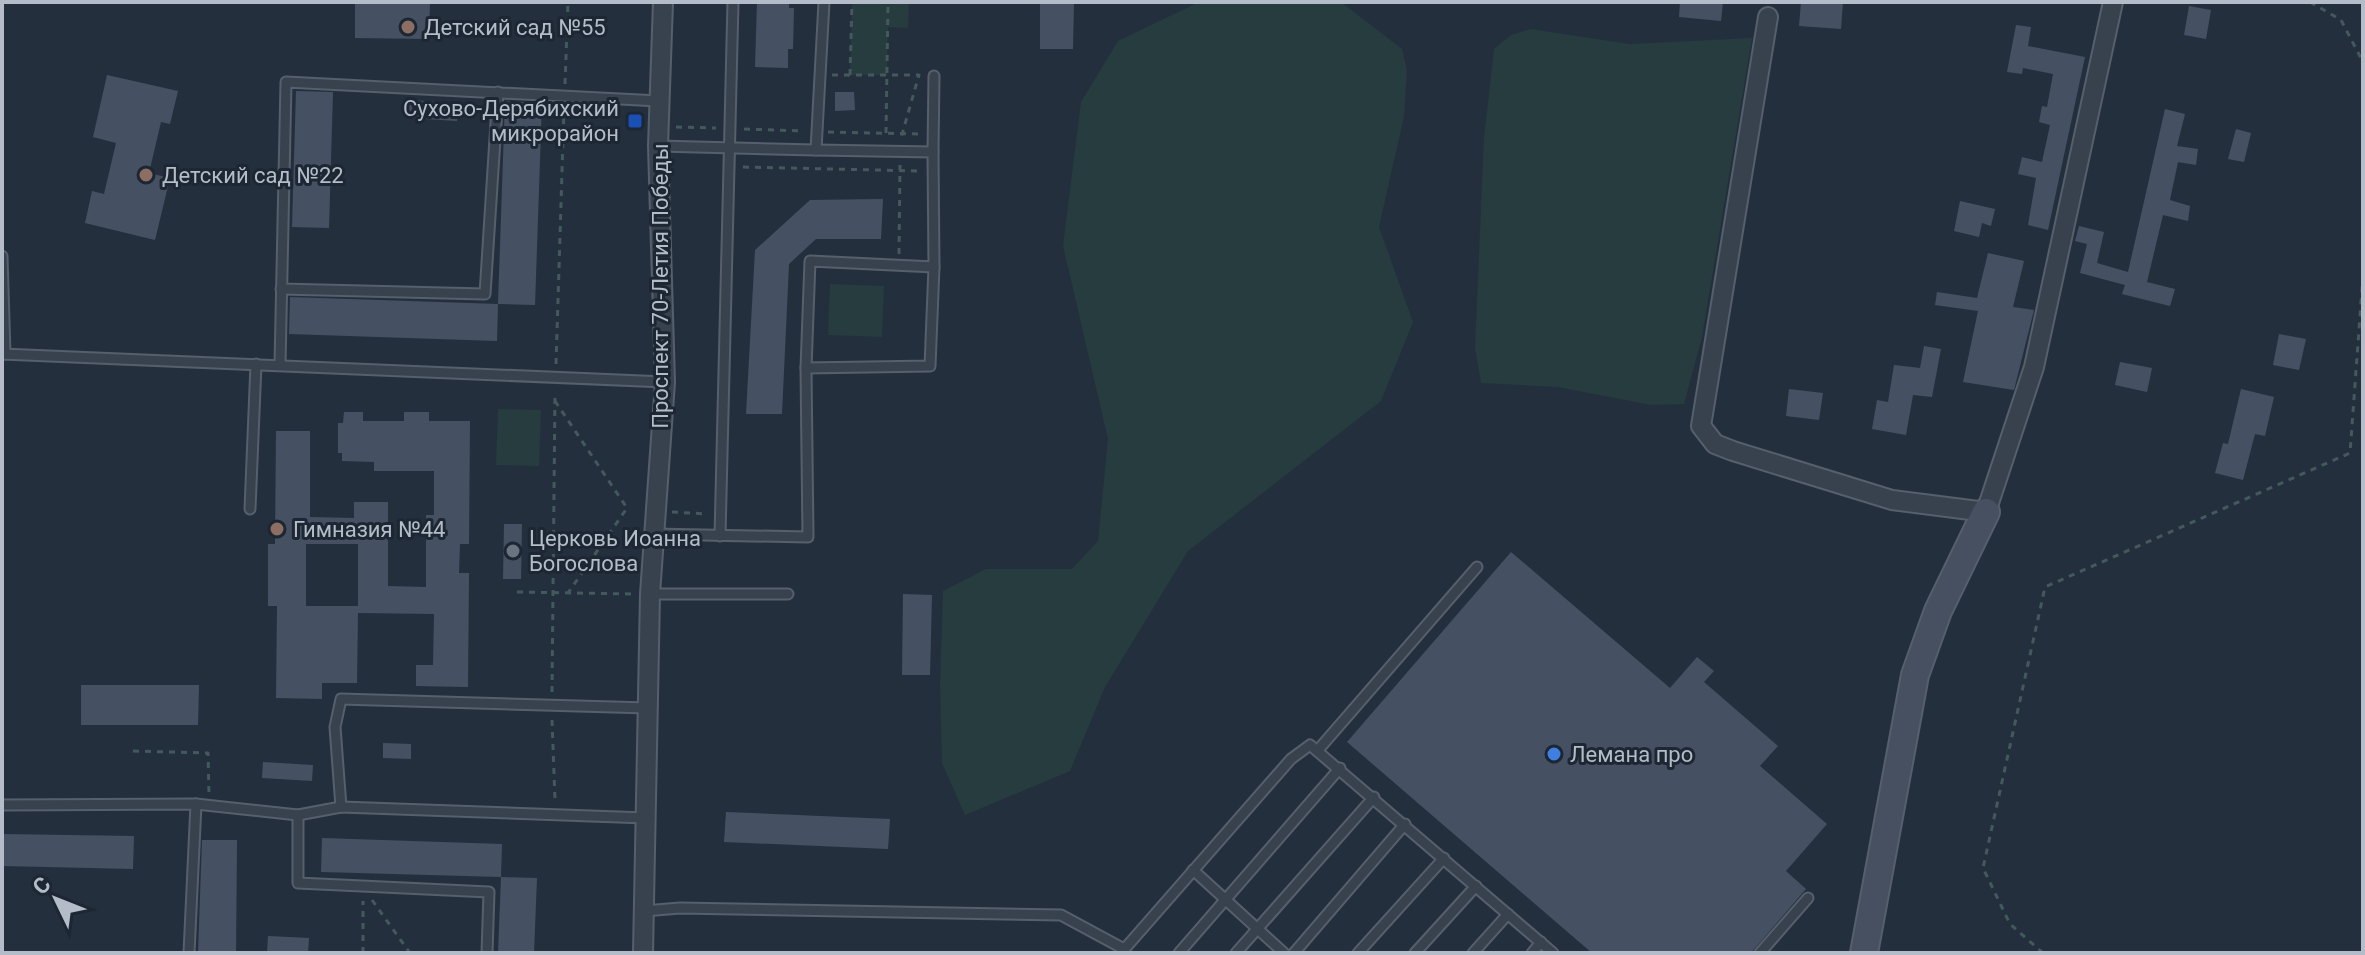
<svg xmlns="http://www.w3.org/2000/svg" width="2365" height="955" viewBox="0 0 2365 955" font-family="Roboto,sans-serif">
  <rect width="100%" height="100%" fill="#242f3e"/>
  <!-- green -->
  <g fill="#263c3f">
    <path d="M852 2H909L908 28 888 27 887 75H850Z"/>
    <path d="M1199 2H1341L1402 49 1407 70 1404 116 1379 227 1413 322 1381 401 1188 551 1105 687 1070 771 965 815 942 763 940 686 943 591 986 569H1072L1098 541 1108 439 1063 246 1081 102 1118 41Z"/>
    <path d="M1531 29 1629 44 1752 38 1702 337 1684 404 1651 405 1558 387 1481 383 1475 348 1484 138 1494 49 1511 35Z"/>
    <path d="M830 284 884 286 882 337 828 335Z"/>
    <path d="M498 409 541 410 539 466 496 465Z"/>
  </g>
  <!-- building -->
  <g fill="#455162" fill-rule="evenodd">
    <path d="M355 2H430L429 39 355 38Z"/>
    <path d="M757 2H789V8H794L793 49H788V68L755 67Z"/>
    <path d="M1040 2H1074L1073 49H1040Z"/>
    <path d="M1680 2H1723L1721 21 1679 17Z"/>
    <path d="M1801 2H1843L1841 29 1799 26Z"/>
    <path d="M2189 6 2211 10 2206 39 2184 35Z"/>
    <path d="M2016 25 2031 27 2028 46 2085 57 2048 230 2028 225 2036 178 2018 174 2022 157 2042 162 2050 125 2039 122 2042 106 2047 107 2053 74 2023 68 2022 74 2007 72Z"/>
    <path d="M107 75 178 91 170 124 161 122 149 173 170 178 155 240 85 223 92 191 104 194 116 143 93 137Z"/>
    <path d="M296 91 333 92 329 228 292 227Z"/>
    <path d="M835 92H854L855 110 835 111Z"/>
    <path d="M409 100 458 103 457 121 408 118Z"/>
    <path d="M505 101 542 103 535 305 498 304Z"/>
    <path d="M2165 109 2185 114 2177 146 2198 149 2196 165 2178 162 2170 200 2190 206 2188 221 2163 215 2147 282 2175 289 2170 306 2122 294 2125 285 2080 273 2087 244 2075 241 2079 226 2104 232 2097 263 2128 272Z"/>
    <path d="M2236 129 2251 133 2244 162 2228 159Z"/>
    <path d="M883 199 881 239H816L789 264 782 414H746L755 250 810 200Z"/>
    <path d="M1960 201 1995 209 1991 226 1982 223 1979 237 1954 231Z"/>
    <path d="M1988 253 2024 261 2013 307 2034 310 2014 390 1963 382 1978 311 1935 305 1937 292 1977 298Z"/>
    <path d="M290 297 498 304 497 341 289 334Z"/>
    <path d="M2279 334 2306 339 2299 370 2273 365Z"/>
    <path d="M1924 346 1941 349 1932 397 1913 395 1906 435 1872 429 1877 400 1888 402 1894 365 1920 368Z"/>
    <path d="M2120 362 2152 368 2147 392 2115 385Z"/>
    <path d="M1789 389 1823 393 1819 420 1786 416Z"/>
    <path d="M2241 389 2274 397 2265 436 2255 434 2243 480 2215 473 2223 443 2228 444Z"/>
    <path d="M344 412H363V421H404V412H429V421H470L469 544H460L459 573H469L468 687 416 686V665H433L434 614 358 613 357 683H322V699L276 698 277 606H268V544H275L276 431H310V517L354 518V502H388V586L426 587V515H434V471H374V462L342 461V453H338V423H343ZM306 544H358V606H306Z"/>
    <path d="M504 524H522L521 579H503Z"/>
    <path d="M1511 552 1670 688 1697 657 1714 671 1704 682 1778 746 1760 766 1827 824 1786 871 1806 889 1751 953H1592L1347 742Z"/>
    <path d="M903 594 932 595 930 675H902Z"/>
    <path d="M81 685H199L198 725H81Z"/>
    <path d="M383 743 411 744V759L383 758Z"/>
    <path d="M263 762 313 765 312 781 262 778Z"/>
    <path d="M726 812 890 819 888 849 724 842Z"/>
    <path d="M2 834 134 836 133 869 2 866Z"/>
    <path d="M322 838 502 844 501 877 321 872Z"/>
    <path d="M202 840H237L236 953H198Z"/>
    <path d="M501 877 537 878 534 953H498Z"/>
    <path d="M268 936 309 938 308 953H267Z"/>
  </g>
  <g fill="none" stroke-linecap="round" stroke-linejoin="round">
    <!-- lane casing -->
    <g stroke="#565f6c" stroke-width="13">
      <g id="lane">
        <path d="M658 146 816 150 824 2"/>
        <path d="M933 152 934 76"/>
        <path d="M2 256 5 354"/>
        <path d="M281 289 485 294 498 92"/>
        <path d="M2 354 665 382"/>
        <path d="M280 365 286 82 659 101"/>
        <path d="M806 368 930 366 934 267"/>
        <path d="M250 509 256 364"/>
        <path d="M654 534 808 537 806 368 810 261 934 267 933 152 816 150"/>
        <path d="M720 536 733 2"/>
        <path d="M650 594H788"/>
        <path d="M1318 750 1477 567"/>
        <path d="M2 805 196 804 298 815 341 807 646 818"/>
        <path d="M341 807 335 727 341 699 648 708"/>
        <path d="M298 815V883L489 892 487 953"/>
        <path d="M1193 870 1284 953"/>
        <path d="M644 911 680 908 1061 915 1124 949"/>
        <path d="M189 953 196 804"/>
        <path d="M1121 953 1291 759 1310 745 1553 953"/>
        <path d="M1179 953 1340 768"/>
        <path d="M1236 953 1374 797"/>
        <path d="M1294 953 1405 824"/>
        <path d="M1358 953 1444 858"/>
        <path d="M1415 953 1476 886"/>
        <path d="M1473 953 1508 914"/>
        <path d="M1532 953 1541 942"/>
        <path d="M1760 953 1808 898"/>
      </g>
    </g>
    <!-- street casing -->
    <g stroke="#565f6c" stroke-width="22">
      <g id="street">
        <path d="M1768 17 1701 426 1715 444 1733 451 1892 500 1986 512 2034 367 2113 2"/>
        <path d="M643 953 650 594 665 382 658 146 663 2"/>
      </g>
    </g>
    <!-- secondary casing -->
    <g stroke="#565f6c" stroke-width="30">
      <path id="secondary" d="M1864 953 1915 675 1938 611 1986 512"/>
    </g>
    <!-- path -->
    <g stroke="#44595c" stroke-width="3" stroke-dasharray="6 6" stroke-linecap="butt">
      <path d="M2310 2 2341 20 2363 62"/>
      <path d="M832 75H919L901 138"/>
      <path d="M850 75 852 2"/>
      <path d="M565 84 568 2"/>
      <path d="M676 127 716 128"/>
      <path d="M744 129 804 131"/>
      <path d="M828 132 920 134"/>
      <path d="M886 133 888 2"/>
      <path d="M743 167 920 171"/>
      <path d="M899 254 900 165"/>
      <path d="M556 364 564 108"/>
      <path d="M555 401 627 508 568 593"/>
      <path d="M672 512 708 514"/>
      <path d="M517 592 633 594"/>
      <path d="M552 692 555 392"/>
      <path d="M552 720 555 800"/>
      <path d="M133 751 208 753 209 794"/>
      <path d="M372 900 410 953"/>
      <path d="M363 953V901"/>
      <path d="M2043 953 2010 924 1983 868 2045 587 2350 453 2363 275"/>
    </g>
    <!-- lane -->
    <use href="#lane" stroke="#38414e" stroke-width="9"/>
    <!-- street -->
    <use href="#street" stroke="#38414e" stroke-width="18"/>
    <!-- secondary -->
    <use href="#secondary" stroke="#465061" stroke-width="26"/>
  </g>
  <!-- markers -->
  <g fill="#8d6e63" stroke="#1d2633" stroke-width="3">
    <circle cx="408" cy="27" r="8"/>
    <circle cx="146" cy="175" r="8"/>
    <circle cx="277" cy="529" r="8"/>
  </g>
  <rect fill="#1a4fb4" stroke="#1d2633" stroke-width="3" x="627" y="113" width="16" height="16" rx="4"/>
  <circle fill="#6b7280" stroke="#1d2633" stroke-width="3" cx="513" cy="551" r="8"/>
  <circle fill="#3f7fe0" stroke="#1d2633" stroke-width="3" cx="1554" cy="754" r="8"/>
  <g text-anchor="middle" stroke-width="6" stroke-linejoin="round" paint-order="stroke">
    <!-- poi labels -->
    <g font-size="22" fill="#b4bcc9" stroke="#1d2633" text-anchor="start">
      <text x="424" y="35">Детский сад №55</text>
      <text x="619" y="116" text-anchor="end">Сухово-Дерябихский<tspan x="619" dy="25">микрорайон</tspan></text>
      <text x="162" y="183">Детский сад №22</text>
      <text x="293" y="537">Гимназия №44</text>
      <text x="529" y="546">Церковь Иоанна<tspan x="529" dy="25">Богослова</tspan></text>
      <text x="1570" y="762">Лемана про</text>
    </g>
    <!-- street labels -->
    <g font-size="22" fill="#b4bcc9" stroke="#1d2633">
      <text transform="translate(660 286) rotate(-90)" y="8">Проспект 70-Летия Победы</text>
    </g>
  </g>
  <!-- border -->
  <rect width="2365" height="955" fill="none" stroke="#b4bcc9" stroke-width="8"/>
  <!-- north arrow -->
  <g transform="translate(56 899) rotate(313)" stroke="#1d2633" stroke-width="6" paint-order="stroke">
  <path d="M0-6L14 30L0 20L-14 30Z" fill="#b4bcc9"/>
  <text y="-12" font-size="22" font-weight="bold" text-anchor="middle" fill="#b4bcc9">С</text>
  </g>
</svg>
